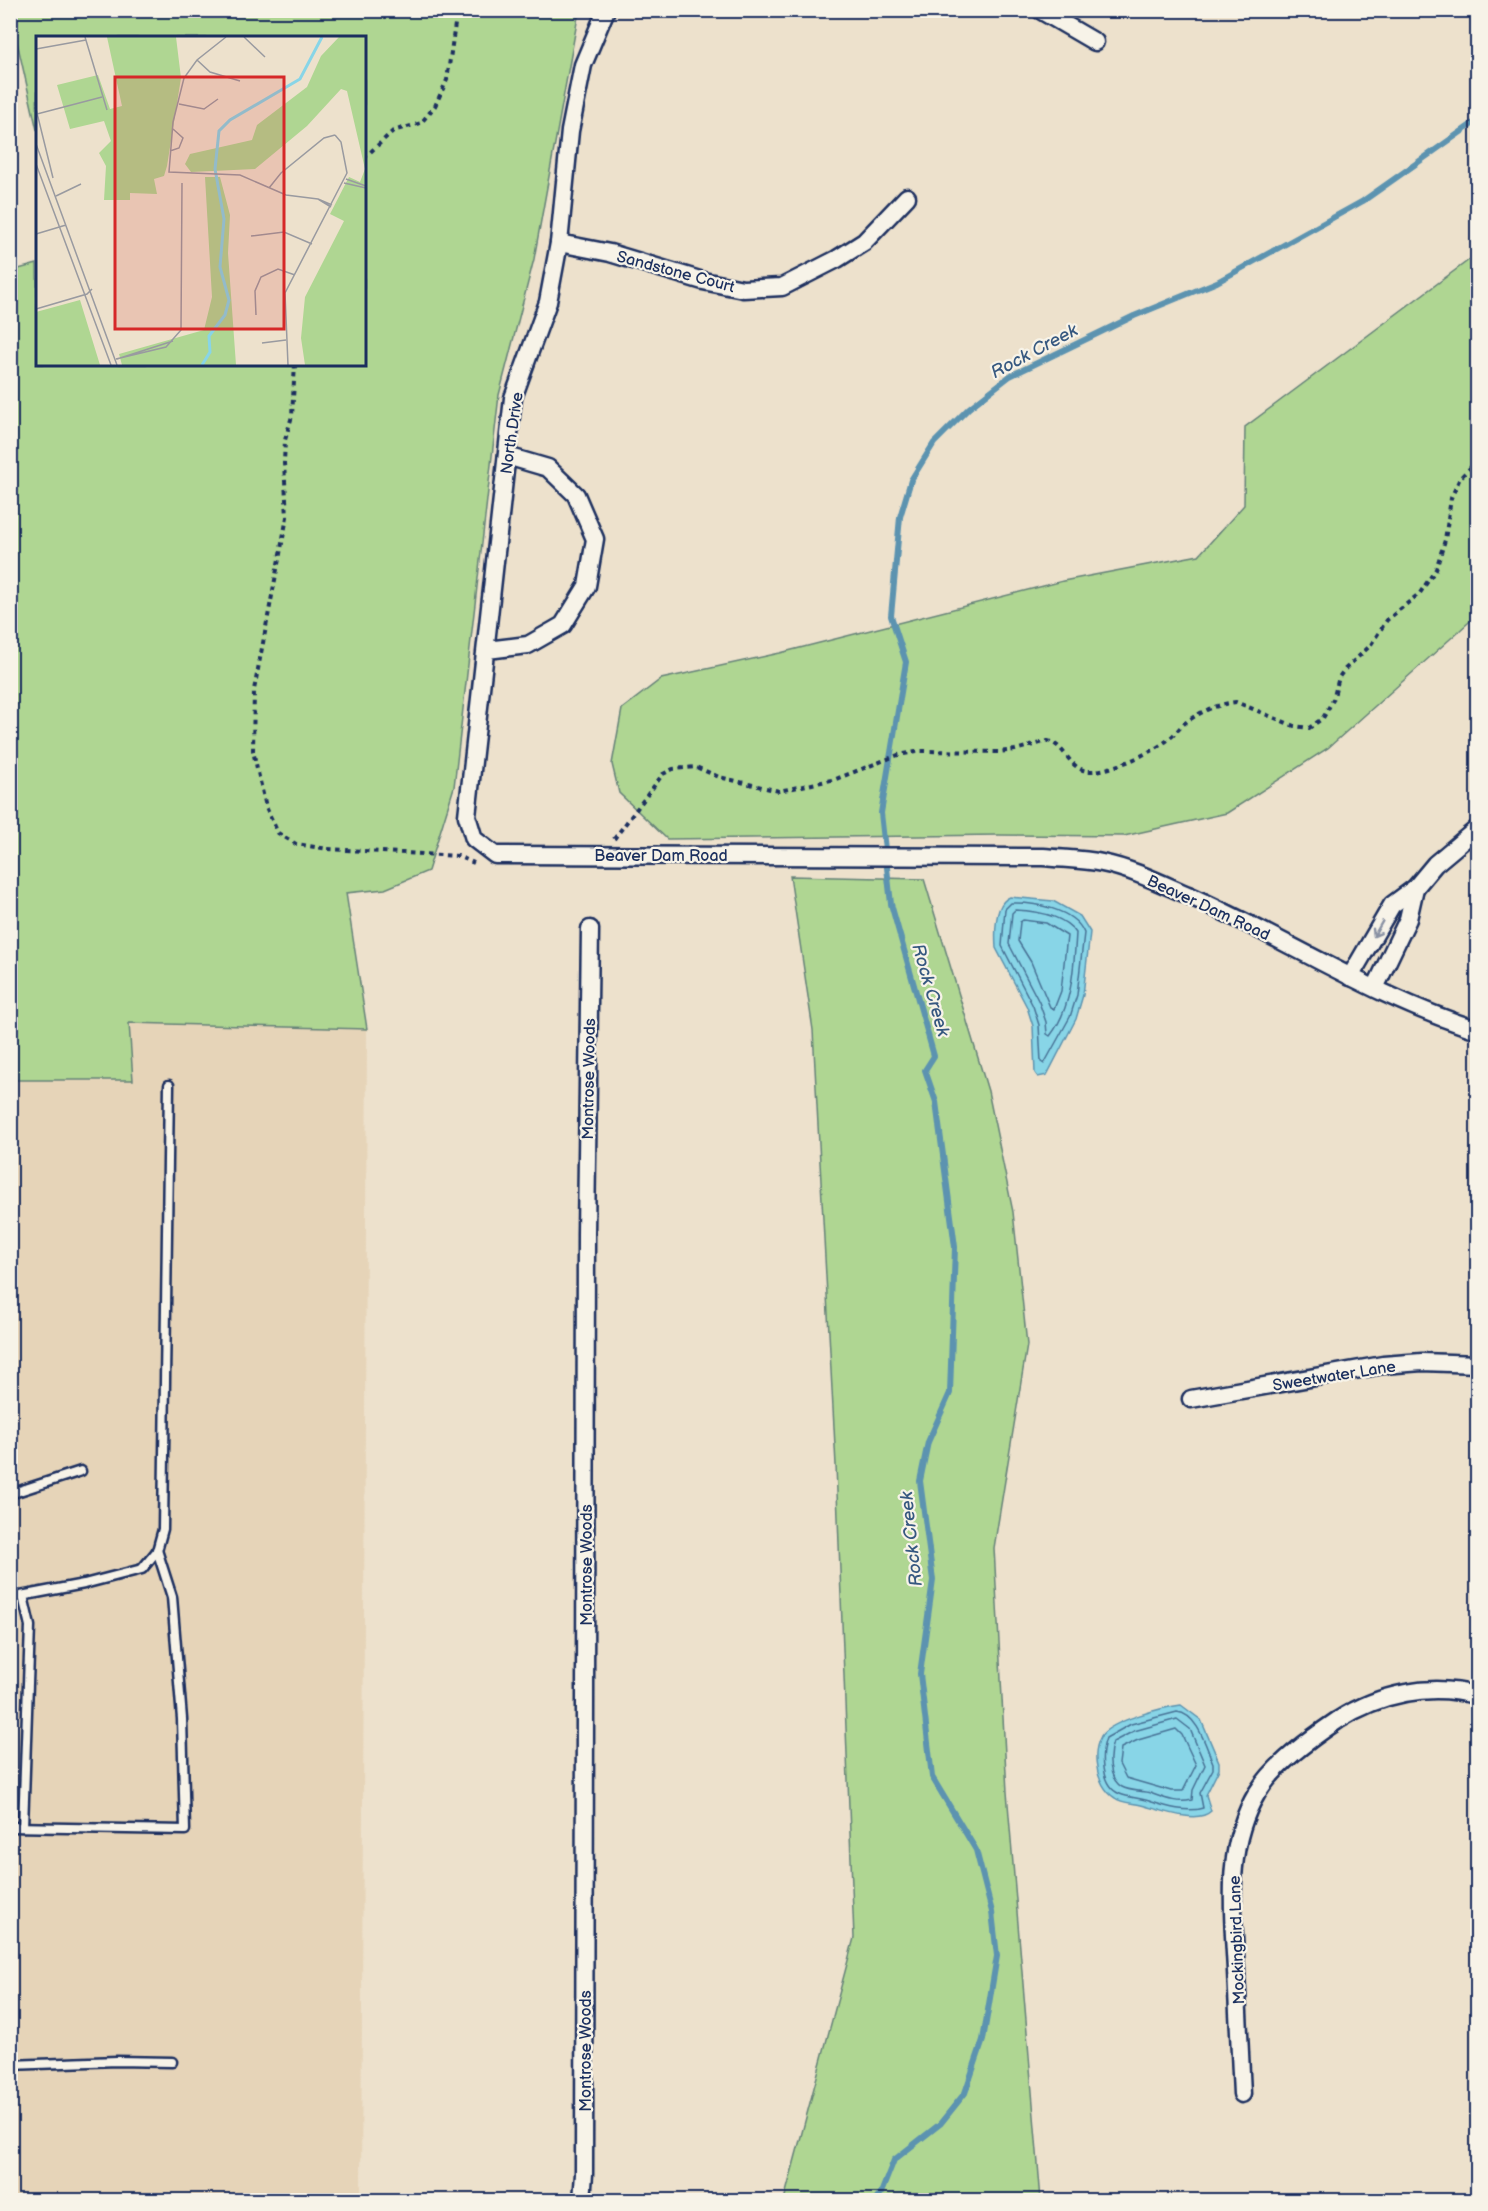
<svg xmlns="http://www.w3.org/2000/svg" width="1488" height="2211" viewBox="0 0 1488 2211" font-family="'Balsamiq Sans',sans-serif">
  <rect width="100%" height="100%" fill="#ede1cc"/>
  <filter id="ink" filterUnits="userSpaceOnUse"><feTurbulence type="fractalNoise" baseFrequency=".0167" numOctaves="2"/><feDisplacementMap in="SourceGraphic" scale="12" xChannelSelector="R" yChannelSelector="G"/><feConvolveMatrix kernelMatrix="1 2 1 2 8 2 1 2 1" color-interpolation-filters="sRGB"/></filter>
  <g filter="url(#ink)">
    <!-- built -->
    <path fill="#e6d4b8" d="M128 1023 367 1029 361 2200H11L10 1080H133Z"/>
    <!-- green -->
    <g fill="#afd692" stroke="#658278" stroke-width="1.5">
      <path d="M10 11H579L534 259 499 395 454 787 428 871 385 889 346 893 367 1029 129 1023 133 1080H11V271L37 264 38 364H364V38H38L37 130Z"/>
      <path d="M1477 254V615L1328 748 1227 813 1124 836 999 835 667 839 619 793 612 764 622 709 661 679 780 653 1063 581 1199 555 1244 505 1245 427Z"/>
      <path d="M790 876 924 879 988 1091 1013 1212 1027 1345 994 1548 1007 1792 1041 2200H784L854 1938 836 1465 813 1030Z"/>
    </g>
    <!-- water -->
    <g fill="#88d5e7" stroke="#5c93b0" stroke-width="1.5">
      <path d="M1010 897 1053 901 1080 916 1090 932 1083 995 1076 1019 1047 1075 1038 1077 1035 1073 1033 1026 1027 1007 996 948C995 933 994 903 1010 897Z"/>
      <path d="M1181 1705 1201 1720 1219 1762V1769L1206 1795 1211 1811C1197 1825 1158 1809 1141 1805 1133 1803 1121 1803 1115 1798 1105 1792 1098 1778 1097 1767 1095 1757 1096 1745 1101 1736 1110 1721 1164 1707 1181 1705Z"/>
    </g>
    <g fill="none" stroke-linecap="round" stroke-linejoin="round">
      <!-- shore -->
      <g stroke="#477195" stroke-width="1.5">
        <path d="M1011 903C1034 902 1074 909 1084 933L1077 995 1070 1017 1044 1064 1041 1062 1039 1025 1033 1006 1002 946 1005 909Z"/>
        <path d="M1015 910C1036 911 1064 915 1076 933 1074 968 1072 1008 1050 1036L1047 1034 1046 1022 1039 1002 1009 944 1012 913Z"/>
        <path d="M1023 920 1046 923 1067 936 1061 991 1054 1009 1050 1007 1031 962 1018 941 1020 922Z"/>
        <path d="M1177 1712C1198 1714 1206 1747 1213 1763V1769L1200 1793 1203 1808C1187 1813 1167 1807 1152 1802 1142 1798 1129 1798 1120 1794 1100 1786 1100 1755 1106 1738L1131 1724Z"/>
        <path d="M1177 1719 1190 1729 1205 1765 1193 1790 1192 1800C1177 1804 1164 1798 1150 1793 1142 1791 1129 1791 1122 1787 1108 1779 1108 1755 1113 1742L1134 1731Z"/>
        <path d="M1176 1729 1182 1735 1196 1765 1183 1791H1171L1126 1778 1119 1764 1121 1748 1138 1740Z"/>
      </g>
      <!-- stream -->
      <path stroke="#5c93b0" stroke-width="6" d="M876 2200 881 2193 894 2160 940 2124 965 2093 983 2040 997 1956 992 1912 976 1850 932 1777 920 1674 933 1580 920 1481 928 1442 950 1393 955 1247 936 1102 925 1070 934 1056 891 904 881 813 906 662 891 616 900 517 911 480 934 443 969 408 1010 376 1134 316 1217 282 1363 201 1478 120"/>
      <!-- lane casing -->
      <g stroke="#1b2f5e" stroke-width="13">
        <g id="lane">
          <path d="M10 1494 81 1471"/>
          <path d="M23 1596 30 1626 23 1827"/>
          <path d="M10 1598 84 1584 142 1569 157 1551 163 1529 169 1085"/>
          <path d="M10 1827 185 1830 182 1719 172 1597 157 1550"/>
          <path d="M10 2065 117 2061 172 2062"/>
        </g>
      </g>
      <!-- street casing -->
      <g stroke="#1b2f5e" stroke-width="21">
        <g id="street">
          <path d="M606 10 583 65 570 131 559 243 548 302 513 398 467 816 474 839 495 855 1043 857C1062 859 1083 859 1102 863 1132 869 1160 883 1188 895 1285 938 1375 998 1478 1030"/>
          <path d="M1040 10 1095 42"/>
          <path d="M559 243 610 253 703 281 743 289 782 287 837 259 864 242 907 197"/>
          <path d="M487 650 528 645 563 625 587 586 595 539 576 495 548 468 507 456"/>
          <path d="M1350 977 1392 905 1415 888 1435 864 1478 828"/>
          <path d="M1375 988 1408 919 1415 888"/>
          <path d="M1191 1399 1383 1365 1422 1362 1478 1364"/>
          <path d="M1242 2094C1240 2053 1238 2012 1236 1971 1233 1910 1224 1848 1257 1793 1275 1764 1310 1739 1338 1720 1379 1694 1430 1682 1478 1696"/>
          <path d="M582 2200 584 2174 586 1234 590 929"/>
        </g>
      </g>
      <!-- path -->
      <g stroke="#1b2f5e" stroke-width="4" stroke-dasharray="4.5 4.5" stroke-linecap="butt">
        <path d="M364 158 393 131 421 123 435 106 447 80 457 10"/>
        <path d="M295 364 292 416 285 440 284 463 287 517 254 690 253 751 266 807 278 833 296 844 328 849 458 856 474 863"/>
        <path d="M614 839 663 774 673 769 696 767 719 777 779 791 836 779 898 755 921 751 999 752 1015 750 1048 741C1064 745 1068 765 1083 770 1102 776 1149 754 1165 742 1173 737 1178 729 1185 723 1199 712 1218 704 1236 702L1294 726 1309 728 1323 718 1333 700 1339 677 1345 669 1370 646 1387 620 1420 593 1436 569 1445 540 1451 498 1460 478 1478 460"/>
      </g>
      <!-- lane -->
      <use href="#lane" stroke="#f7f3e8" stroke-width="8"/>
      <!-- street -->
      <use href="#street" stroke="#f7f3e8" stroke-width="16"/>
    </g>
    <!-- one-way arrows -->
    <defs><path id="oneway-shaft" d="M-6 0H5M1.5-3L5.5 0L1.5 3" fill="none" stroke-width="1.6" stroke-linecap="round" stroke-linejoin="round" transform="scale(1.5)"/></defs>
    <use stroke="#8991a3" href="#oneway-shaft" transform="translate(1378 929) rotate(120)"/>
  </g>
  <g text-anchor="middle" stroke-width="4.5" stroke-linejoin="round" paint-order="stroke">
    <!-- street labels -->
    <g font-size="16" fill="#1b2f5e" stroke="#f7f3e8">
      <text transform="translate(676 271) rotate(15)" y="6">Sandstone Court</text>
      <text transform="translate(511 433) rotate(-82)" y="6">North Drive</text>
      <text x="661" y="861">Beaver Dam Road</text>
      <text transform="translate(1209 907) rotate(25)" y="6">Beaver Dam Road</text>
      <text transform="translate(588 1079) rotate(-89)" y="6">Montrose Woods</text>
      <text transform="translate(1334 1375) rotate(-9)" y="6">Sweetwater Lane</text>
      <text transform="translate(586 1565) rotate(-90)" y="6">Montrose Woods</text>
      <text transform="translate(1236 1940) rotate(-92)" y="6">Mockingbird Lane</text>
      <text transform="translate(585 2051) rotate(-90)" y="6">Montrose Woods</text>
    </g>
    <!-- water labels -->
    <g font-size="18" font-style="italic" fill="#365880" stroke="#f7f3e8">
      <text transform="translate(1034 351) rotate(-28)" y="6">Rock Creek</text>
      <text transform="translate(931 990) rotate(74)" y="6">Rock Creek</text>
      <text transform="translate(911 1539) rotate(-96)" y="6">Rock Creek</text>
    </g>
  </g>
  <!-- overview -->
  <g transform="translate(36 36)">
    <rect width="330" height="330" fill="#ede1cc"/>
    <path d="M71 1H140L145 42 131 130 128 140 118 143 121 158 94 157V164H68L70 130 63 117 75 105 68 85 34 93 21 49 62 39 74 73 86 70ZM303 1H330V329H269L265 302 269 261 308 185 294 178 313 141 324 146 329 133 311 55 305 53 271 90 219 133 155 136 149 128 154 118 216 104 221 89 271 51 285 20ZM169 141H184L194 179 192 217 200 329H86L83 318 168 294 176 261ZM44 264 64 329H0V276Z" fill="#afd692"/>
    <path fill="none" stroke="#88d5e7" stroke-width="3" d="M166 329 174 316 173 300 189 279 193 264 184 231 188 183 179 133 183 95 194 84 264 43 286 1"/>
    <path fill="none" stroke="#999aa0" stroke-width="1.5" d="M49 1 71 74M190 1 161 24 148 42 137 86 133 136 204 139 250 159 282 163M208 1 229 21M0 13 50 4M161 24 174 36 204 45M143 68 168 73 182 63M0 73 17 142M1 78 66 61M0 108 81 329M134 115 143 112 147 102 137 93M0 128 75 329M310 143 330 150M308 147 330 152M233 152 245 137 288 102 299 99M20 160 45 148M295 171 282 163 296 169M0 198 30 189M215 200 248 196 276 208M0 273 51 258 56 253M220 279 219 255 225 241 242 233 259 239M226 307 250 304M80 323 130 311 145 294 146 147M81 323 137 305M252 329 249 257 311 137 305 106 299 99"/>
    <path fill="#d62828" fill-opacity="0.15" stroke="#d62828" stroke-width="3" d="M79 41H248V293H79Z"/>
    <rect width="330" height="330" fill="none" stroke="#1b2f5e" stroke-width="3"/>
  </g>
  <!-- margin -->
  <rect width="1488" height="2211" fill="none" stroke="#f7f3e8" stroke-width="36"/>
  <rect x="18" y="18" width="1452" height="2175" fill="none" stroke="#1b2f5e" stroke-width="2" filter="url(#ink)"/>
</svg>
